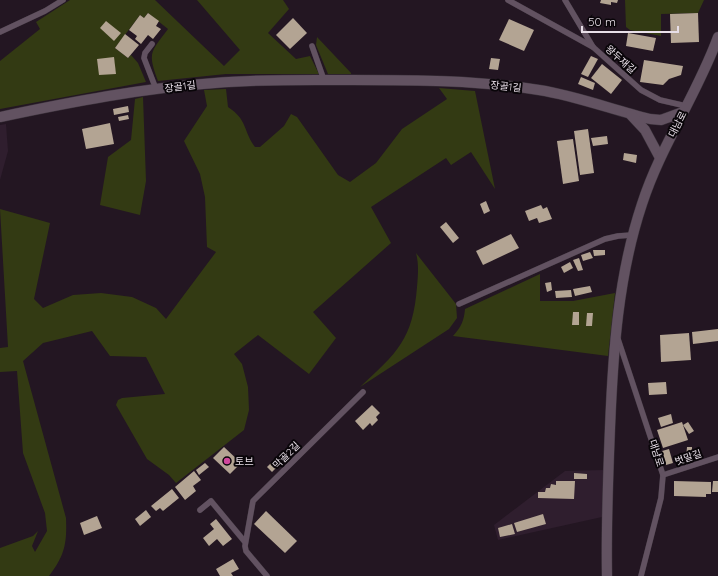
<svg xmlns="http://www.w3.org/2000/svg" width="718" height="576" viewBox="0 0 718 576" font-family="Quicksand,'Noto Sans KR',sans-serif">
  <rect width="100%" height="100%" fill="#231622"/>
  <!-- built -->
  <g fill="#2f1e2e">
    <path d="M6 124 8 151 0 180V125Z"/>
    <path d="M604 470 602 517 498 540 494 525 565 471Z"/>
  </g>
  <!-- green -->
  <g fill="#333a13">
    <path d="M70 0H155L224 66 240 50 197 0H283L289 9 268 33 296 59 310 56 319 74H226L158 81C147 52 151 52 168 29L148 13 144 18 140 15 115 48 128 58 131 55 138 63 146 82 0 109V61L40 29 36 22Z"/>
    <path d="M625 0H704L698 13 661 14V36L630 30 626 27Z"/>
    <path d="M317 37 351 73V74H328L316 45Z"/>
    <path d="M439 88 475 91 495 189 471 152 451 165 446 158 371 207 391 243 313 312 336 338 309 374 258 335 234 354 242 364 248 387 249 410 244 430 176 483 169 475 147 459 116 405 118 400 122 398 165 394 146 357 110 356 92 331 43 343 23 361 66 518C67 543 65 555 49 576H0V548L33 536 38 531 32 546 35 552 47 531 45 513 23 453 17 371 0 372V348L8 347 0 209 50 223 34 299 43 308 73 295 101 293 132 297 156 308 166 319 216 252 207 247 205 197 200 174 184 141 207 106 204 90 226 89 228 107C248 120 243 131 255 147H260L284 126 291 114 297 117 338 175 350 182 376 163 402 129 447 99Z"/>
    <path d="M143 97 146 181 140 215 100 205 108 157 131 140 135 99Z"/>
    <path d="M416 253 456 304 457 318 449 329 360 387C397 353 413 339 417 287 418 275 419 264 416 253Z"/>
    <path d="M540 274V301H573L615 293 608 356 453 336C461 327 464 321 465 309Z"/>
  </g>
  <!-- building -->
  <g fill="#b3a493">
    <path d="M601 0H618L617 3 611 2V5L600 3Z"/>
    <path d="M148 13 159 21 156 26 161 29 153 39 148 35 141 44 135 39 137 36 129 30 140 15 144 18Z"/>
    <path d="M698 13 699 42 671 43 670 14Z"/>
    <path d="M293 18 307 33 290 49 276 35Z"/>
    <path d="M509 19 534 30 524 51 499 40Z"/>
    <path d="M106 21 121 33 114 41 100 28Z"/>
    <path d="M628 33 656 38 653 51 626 46Z"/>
    <path d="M125 34 139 45 128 58 115 48Z"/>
    <path d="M591 56 598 59 588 77 581 74Z"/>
    <path d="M114 57 116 74 99 75 97 59Z"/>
    <path d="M491 58 500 59 498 70 489 69Z"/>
    <path d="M644 60 683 66 681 75 669 79 663 85 640 82Z"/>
    <path d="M602 64 622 80 611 94 591 78Z"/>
    <path d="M581 77 595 83 593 90 578 84Z"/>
    <path d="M128 106 129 112 114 115 113 109Z"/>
    <path d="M128 115 129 119 119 121 118 117Z"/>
    <path d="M110 123 114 144 86 149 82 129Z"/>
    <path d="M588 129 594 173 580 175 574 131Z"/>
    <path d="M607 136 608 144 593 146 591 138Z"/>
    <path d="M573 139 579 181 563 184 557 141Z"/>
    <path d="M624 153 637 155 636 163 623 160Z"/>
    <path d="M486 201 490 211 484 214 480 204Z"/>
    <path d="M541 205 543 209 547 207 552 219 539 223 537 218 529 221 525 211Z"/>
    <path d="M446 222 459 238 453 243 440 227Z"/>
    <path d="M511 234 519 248 483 265 476 251Z"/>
    <path d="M593 250H605V255L594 256Z"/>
    <path d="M590 252 593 258 583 261 581 255Z"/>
    <path d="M579 258 583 270 578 271 573 260Z"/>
    <path d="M570 262 573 268 564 273 561 267Z"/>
    <path d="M551 282 552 290 547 292 545 283Z"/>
    <path d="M590 286 592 292 575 296 573 289Z"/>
    <path d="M571 290 572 297 556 298 555 291Z"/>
    <path d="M573 312H579V325H572Z"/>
    <path d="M587 313H593L592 326H586Z"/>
    <path d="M718 329V341L693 344 692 332Z"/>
    <path d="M689 333 691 360 661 362 660 335Z"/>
    <path d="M666 382 667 394 649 395 648 383Z"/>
    <path d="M372 405 380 413 376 417 378 420 372 426 370 423 363 430 355 421Z"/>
    <path d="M671 414 673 423 661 427 658 418Z"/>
    <path d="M682 422 688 440 663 448 657 430Z"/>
    <path d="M688 422 694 431 689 434 683 425Z"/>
    <path d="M224 447 241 463 230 474 213 458Z"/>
    <path d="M687 447H692V458H686Z"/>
    <path d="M669 449 673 463 666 465 662 451Z"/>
    <path d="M275 459 280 464 272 472 267 467Z"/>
    <path d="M205 463 209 467 199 475 196 470Z"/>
    <path d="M194 471 201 480 193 486 196 491 185 500 175 487Z"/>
    <path d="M574 473 587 474V479H574Z"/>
    <path d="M556 481H575L574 499 538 498V492H545L546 488H550L551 484 556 485Z"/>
    <path d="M674 481 711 482V494H706V497L674 496Z"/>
    <path d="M713 481H718V492H712Z"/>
    <path d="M172 489 179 498 163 511 160 508 156 511 151 506Z"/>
    <path d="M146 510 151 517 140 526 135 519Z"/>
    <path d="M266 511 297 541 285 553 254 524Z"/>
    <path d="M543 514 546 524 517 532 514 523Z"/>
    <path d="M97 516 102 528 84 535 80 523Z"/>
    <path d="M216 519 232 539 223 546 217 539 209 546 203 538 214 529 210 524Z"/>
    <path d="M512 524 515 534 500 537 498 528Z"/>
    <path d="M233 559 239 569 231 573 233 576H220L216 569Z"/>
  </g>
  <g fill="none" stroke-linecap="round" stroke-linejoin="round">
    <!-- lane casing -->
    <g stroke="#3c333c" stroke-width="6">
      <g id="lane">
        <path d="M508 0 593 47"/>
        <path d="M565 0 593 47 641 90 660 100 686 106"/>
        <path d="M0 32 45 11 63 0"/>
        <path d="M152 44 145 53 144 58 156 89"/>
        <path d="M312 46 324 80"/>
        <path d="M459 304 605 239 618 236 632 235"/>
        <path d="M618 339 663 475 661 498 641 576"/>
        <path d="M663 475 718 457"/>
        <path d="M200 510 211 501 245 542"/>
        <path d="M267 576 246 551 245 546 253 501 256 498 363 392"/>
      </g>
    </g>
    <!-- street casing -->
    <g stroke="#3c333c" stroke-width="11">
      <path id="street" d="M0 117C71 102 143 88 215 83 260 79 306 80 351 80 413 80 477 80 539 90 577 96 613 110 650 119L661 120 683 112"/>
    </g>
    <!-- secondary casing -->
    <g stroke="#3c333c" stroke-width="11">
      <g id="secondary">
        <path d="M631 115 645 130 660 158"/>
        <path d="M607 576C606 526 608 477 610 428 613 352 618 276 642 204 661 145 697 95 718 37"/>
      </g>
    </g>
    <!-- lane -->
    <use href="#lane" stroke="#625261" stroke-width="5.5"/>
    <!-- street -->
    <use href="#street" stroke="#625261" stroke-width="10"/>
    <!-- secondary -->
    <use href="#secondary" stroke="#625261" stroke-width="10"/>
  </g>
  <!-- markers -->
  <circle fill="#d1479c" stroke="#090509" stroke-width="1.5" cx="227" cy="461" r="4"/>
  <g text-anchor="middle" stroke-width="4" stroke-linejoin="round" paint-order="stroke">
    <!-- street labels -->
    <g font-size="10" fill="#e8dfe8" stroke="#090509">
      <text transform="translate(621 59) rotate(42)" y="4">왕두재길</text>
      <text transform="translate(180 86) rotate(-7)" y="4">장골1길</text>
      <text transform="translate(506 86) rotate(6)" y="4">장골1길</text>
      <text transform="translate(677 124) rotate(-63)" y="4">대남로</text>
      <text transform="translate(657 453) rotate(72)" y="4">대남로</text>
      <text transform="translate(286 455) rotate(-45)" y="4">막골2길</text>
      <text transform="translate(688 457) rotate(-19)" y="4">벗말길</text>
    </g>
    <!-- poi labels -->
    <g font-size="10" fill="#e8dfe8" stroke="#090509" text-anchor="start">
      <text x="235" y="465">토브</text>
    </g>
  </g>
  <!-- scale -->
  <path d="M582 26v6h96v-6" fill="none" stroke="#e8dfe8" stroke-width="2"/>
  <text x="588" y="26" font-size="12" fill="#e8dfe8" stroke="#090509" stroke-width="3" paint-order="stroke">50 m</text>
</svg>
